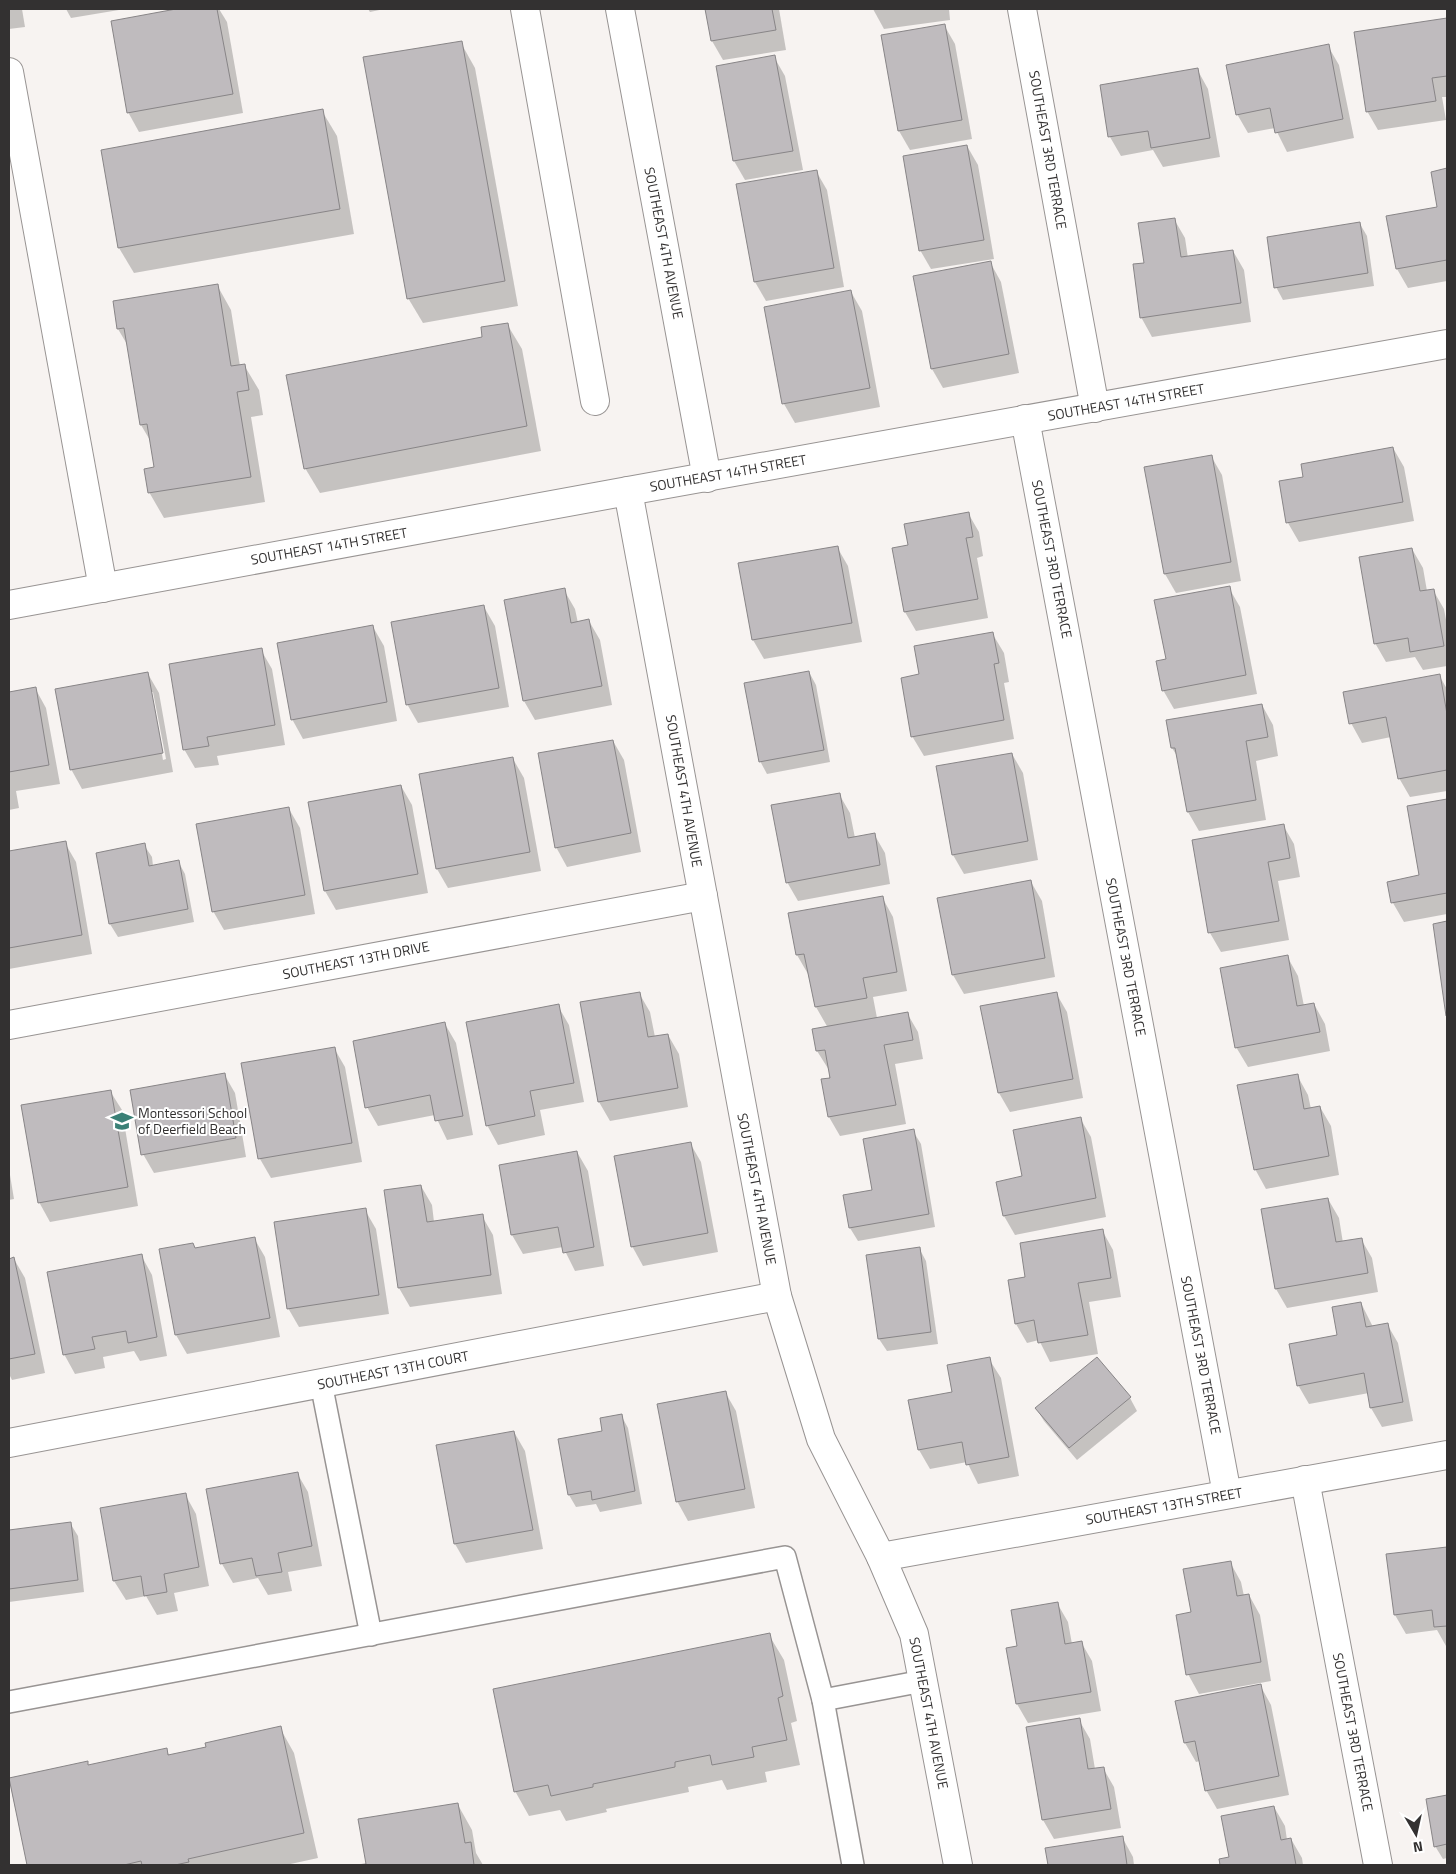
<svg xmlns="http://www.w3.org/2000/svg" width="1456" height="1874" viewBox="0 0 1456 1874" font-family="'Titillium Web',sans-serif">
  <rect width="100%" height="100%" fill="#f7f3f1"/>
  <!-- shadow -->
  <g fill="#0003" fill-rule="evenodd">
    <path d="M9 9H22L25 27 9 29Z"/>
    <path d="M66 9H125L71 18Z"/>
    <path d="M183 9H219L227 22 243 113 139 132 128 112 112 22Z"/>
    <path d="M368 9H384L370 12Z"/>
    <path d="M707 9H779L786 50 723 60 712 41Z"/>
    <path d="M873 9H949L950 20 884 29Z"/>
    <path d="M1447 20V97H1442L1446 120 1378 130 1367 111 1356 33Z"/>
    <path d="M944 25 955 44 972 139 910 150 899 131Z"/>
    <path d="M461 43 475 68 518 306 423 323 408 298Z"/>
    <path d="M1328 46 1339 65 1354 138 1287 152 1275 128 1248 133 1237 114Z"/>
    <path d="M774 57 785 76 803 170 745 180 734 161 717 67Z"/>
    <path d="M1197 69 1208 89 1220 157 1163 167 1153 150 1121 156 1110 137 1101 86Z"/>
    <path d="M322 111 337 136 354 234 134 273 119 248Z"/>
    <path d="M967 146 978 165 994 259 931 269 920 250Z"/>
    <path d="M1447 170V281L1408 288 1397 269 1387 217 1439 208 1432 173Z"/>
    <path d="M816 171 827 190 844 287 766 301 755 282 738 185Z"/>
    <path d="M1174 219 1185 238 1188 258 1233 251 1244 270 1251 322 1152 337 1141 317 1145 264Z"/>
    <path d="M1360 224 1367 236 1374 286 1283 300 1276 287Z"/>
    <path d="M990 262 1001 282 1019 373 943 388 932 369 914 277Z"/>
    <path d="M217 285 231 310 240 366 244 365 259 390 263 415 251 417 265 502 164 518 149 492 156 468 151 442 141 425 128 346 118 329Z"/>
    <path d="M851 292 862 311 880 407 795 423 784 404 766 308Z"/>
    <path d="M507 324 522 349 541 451 320 493 305 468 484 338Z"/>
    <path d="M1393 448 1404 467 1414 521 1299 542 1288 523 1281 482 1304 478Z"/>
    <path d="M1211 456 1222 475 1241 581 1176 593 1165 574 1146 468Z"/>
    <path d="M968 513 979 532 983 556 977 558 988 618 916 631 905 612 909 546Z"/>
    <path d="M837 547 848 566 862 642 764 659 753 640 739 564Z"/>
    <path d="M1412 549 1423 568 1427 591 1433 590 1444 609 1447 625V666L1423 670 1415 657 1386 662 1375 643Z"/>
    <path d="M1229 588 1240 607 1257 694 1174 709 1163 690 1167 660Z"/>
    <path d="M564 590 575 609 578 623 589 621 600 640 612 705 535 720 524 701Z"/>
    <path d="M484 607 495 626 509 707 418 723 407 704Z"/>
    <path d="M373 627 384 646 397 721 303 739 292 719Z"/>
    <path d="M992 633 1004 653 1009 682 1004 683 1014 739 924 756 912 736 921 675Z"/>
    <path d="M261 650 272 669 285 745 217 756 219 765 195 768 184 749Z"/>
    <path d="M809 672 816 685 830 762 767 774 760 761Z"/>
    <path d="M148 674 159 693 173 772 82 789 71 769ZM151 692H153L166 759 163 760Z"/>
    <path d="M1439 675 1447 689V791L1410 797 1399 778 1391 737 1362 743 1351 723Z"/>
    <path d="M35 688 46 708 60 784 16 791 19 808 9 810V693Z"/>
    <path d="M1262 705 1273 725 1278 756 1256 761 1266 820 1199 831 1188 812 1179 759 1172 748 1168 721Z"/>
    <path d="M613 741 624 760 641 852 567 867 556 847Z"/>
    <path d="M1012 754 1023 773 1038 860 964 874 953 855Z"/>
    <path d="M513 759 524 778 541 871 448 888 437 869Z"/>
    <path d="M401 786 412 805 428 893 336 910 325 891Z"/>
    <path d="M839 794 850 813 855 838 874 834 885 853 890 884 798 901 787 882Z"/>
    <path d="M1447 800V914L1404 922 1393 903 1389 883 1421 876 1408 807Z"/>
    <path d="M289 809 300 828 315 914 224 930 213 911Z"/>
    <path d="M1283 825 1294 844 1300 877 1278 881 1289 940 1221 952 1210 933 1193 841Z"/>
    <path d="M65 843 76 862 92 954 9 969V853Z"/>
    <path d="M144 845 152 857 153 866 178 861 185 874 194 922 118 937 110 924 97 854Z"/>
    <path d="M1031 882 1042 901 1055 977 964 994 953 975Z"/>
    <path d="M882 897 893 917 907 991 873 997 877 1018 907 1013 918 1032 923 1059 895 1064 906 1124 840 1136 829 1117V1070L817 1051 828 1028 816 1007 808 974 797 955 790 914Z"/>
    <path d="M1447 923V1016L1434 925Z"/>
    <path d="M1287 956 1298 976 1304 1006 1314 1004 1325 1024 1330 1051 1248 1067 1236 1047Z"/>
    <path d="M639 993 650 1012 655 1037 668 1035 679 1054 688 1107 610 1121 599 1102Z"/>
    <path d="M1056 993 1067 1012 1083 1098 1010 1112 999 1093 982 1007Z"/>
    <path d="M558 1006 569 1025 584 1102 540 1110 545 1135 498 1145 487 1125Z"/>
    <path d="M445 1024 456 1043 473 1135 447 1140 435 1115 378 1126 367 1107Z"/>
    <path d="M334 1048 345 1067 362 1162 271 1178 260 1159 242 1064Z"/>
    <path d="M224 1074 235 1093 246 1157 154 1173 143 1154Z"/>
    <path d="M1297 1075 1308 1095 1311 1109 1320 1107 1331 1126 1339 1175 1266 1189 1255 1169Z"/>
    <path d="M110 1091 122 1110 138 1206 50 1222 39 1202Z"/>
    <path d="M1080 1118 1091 1137 1106 1217 1015 1235 1004 1216 1023 1177Z"/>
    <path d="M913 1131 921 1144 935 1227 858 1241 850 1228 845 1196 874 1191Z"/>
    <path d="M690 1143 701 1162 718 1252 643 1266 632 1246Z"/>
    <path d="M577 1152 588 1171 604 1266 575 1271 563 1247 523 1254 512 1235Z"/>
    <path d="M9 1169 14 1199 9 1200Z"/>
    <path d="M421 1186 432 1205 434 1222 482 1216 493 1235 502 1294 410 1307 399 1288Z"/>
    <path d="M1328 1199 1339 1218 1343 1243 1361 1239 1372 1258 1378 1292 1287 1308 1276 1289 1262 1210Z"/>
    <path d="M365 1210 376 1229 389 1314 299 1327 288 1308Z"/>
    <path d="M1102 1230 1113 1250 1121 1297 1089 1302 1098 1354 1050 1362 1039 1340 1027 1343 1016 1324 1026 1278Z"/>
    <path d="M254 1238 265 1257 280 1337 187 1354 176 1335 160 1250 195 1249Z"/>
    <path d="M919 1248 926 1261 938 1344 887 1351 879 1339Z"/>
    <path d="M141 1255 152 1275 167 1356 140 1361 134 1351 103 1357 105 1368 75 1374 64 1354Z"/>
    <path d="M14 1259 25 1278 45 1373 12 1380 9 1374V1260Z"/>
    <path d="M1361 1303 1373 1327 1387 1324 1398 1343 1413 1421 1382 1427 1371 1408 1369 1393 1309 1404 1298 1385 1338 1336Z"/>
    <path d="M989 1359 1001 1378 1019 1476 978 1484 967 1462 930 1469 919 1450 910 1401 953 1393Z"/>
    <path d="M725 1392 736 1411 755 1508 688 1521 677 1501Z"/>
    <path d="M1130 1398 1137 1411 1077 1460 1044 1421 1036 1408Z"/>
    <path d="M621 1415 628 1428 642 1504 600 1512 596 1504 576 1507 569 1495 603 1432Z"/>
    <path d="M514 1432 525 1451 543 1549 466 1563 455 1544 437 1446Z"/>
    <path d="M297 1473 308 1492 322 1566 288 1572 292 1591 268 1595 258 1578 233 1583 222 1564 208 1490Z"/>
    <path d="M185 1494 196 1514 209 1586 174 1593 178 1611 157 1615 146 1596 126 1600 114 1581 102 1510Z"/>
    <path d="M70 1523 78 1536 84 1592 9 1602V1531Z"/>
    <path d="M1447 1548V1646H1446L1437 1630 1406 1634 1395 1615 1388 1555Z"/>
    <path d="M1230 1562 1241 1582 1244 1596 1249 1595 1260 1615 1271 1681 1199 1694 1188 1674 1192 1613Z"/>
    <path d="M1057 1603 1068 1622 1072 1644 1081 1642 1092 1661 1101 1711 1028 1723 1017 1704 1019 1647Z"/>
    <path d="M769 1635 784 1660 797 1721 791 1723 800 1765 765 1772 767 1782 727 1790 722 1780 688 1787 689 1792 606 1809 607 1812 566 1821 560 1810 529 1816 515 1791Z"/>
    <path d="M1260 1685 1271 1705 1289 1795 1217 1809 1206 1790 1200 1761 1196 1762 1185 1743Z"/>
    <path d="M1079 1720 1090 1739 1095 1769 1103 1768 1114 1787 1121 1828 1054 1839 1043 1820Z"/>
    <path d="M280 1728 294 1753 318 1858 286 1865H28L9 1780 87 1763 89 1766 166 1750 170 1756Z"/>
    <path d="M1447 1796V1858L1443 1859 1435 1846 1427 1800Z"/>
    <path d="M458 1805 472 1830 476 1853 483 1865H363Z"/>
    <path d="M1274 1807 1285 1826 1287 1840 1291 1839 1302 1858 1303 1865H1221L1220 1860 1231 1858Z"/>
    <path d="M1122 1837 1133 1857 1134 1865H1049L1046 1849Z"/>
  </g>
  <!-- building -->
  <g fill="#bfbbbe" stroke="#888587">
    <path d="M176 9H217L233 94 127 113 111 21Z"/>
    <path d="M705 9H772L776 30 711 41Z"/>
    <path d="M1447 18V76L1432 78 1436 101 1366 112 1354 32Z"/>
    <path d="M945 24 962 120 898 131 881 35Z"/>
    <path d="M462 41 505 281 407 299 363 57Z"/>
    <path d="M1329 44 1343 119 1275 133 1270 108 1236 115 1226 65Z"/>
    <path d="M775 55 793 151 733 161 716 66Z"/>
    <path d="M1198 68 1210 138 1151 148 1148 131 1108 137 1100 85Z"/>
    <path d="M323 109 340 209 118 248 101 150Z"/>
    <path d="M967 145 984 240 919 251 903 156Z"/>
    <path d="M1447 168V260L1396 269 1386 216 1437 207 1431 172Z"/>
    <path d="M817 170 834 268 754 282 736 184Z"/>
    <path d="M1175 218 1181 257 1233 250 1241 303 1140 318 1133 264 1144 263 1138 223Z"/>
    <path d="M1360 222 1368 273 1274 288 1267 237Z"/>
    <path d="M991 261 1009 354 931 369 913 276Z"/>
    <path d="M218 284 231 366 245 364 249 390 237 392 251 477 148 493 144 469 154 467 147 424 140 425 124 328 117 329 113 301Z"/>
    <path d="M851 290 870 388 782 404 764 307Z"/>
    <path d="M508 323 527 426 304 469 286 375 482 337 481 327Z"/>
    <path d="M1393 447 1403 502 1286 523 1279 481 1303 477 1301 464Z"/>
    <path d="M1212 455 1231 562 1164 574 1144 467Z"/>
    <path d="M969 512 973 537 966 538 978 599 904 612 892 548 908 545 904 524Z"/>
    <path d="M838 546 852 623 752 640 738 563Z"/>
    <path d="M1412 548 1420 591 1434 589 1444 646 1410 652 1408 638 1374 644 1359 557Z"/>
    <path d="M1230 586 1246 675 1162 691 1156 661 1166 659 1154 600Z"/>
    <path d="M565 588 571 623 589 619 602 686 523 701 504 600Z"/>
    <path d="M484 605 499 688 406 705 391 622Z"/>
    <path d="M373 625 387 702 291 720 277 643Z"/>
    <path d="M993 632 999 663 994 664 1004 720 911 737 901 678 919 674 914 646Z"/>
    <path d="M262 648 275 725 207 737 209 746 183 750 169 664Z"/>
    <path d="M809 671 824 750 759 762 744 683Z"/>
    <path d="M148 672 163 753 70 770 55 689Z"/>
    <path d="M1440 674 1447 714V770L1398 779 1386 717 1349 724 1343 692Z"/>
    <path d="M36 687 49 765 9 772V692Z"/>
    <path d="M1262 704 1268 737 1246 741 1256 800 1187 812 1175 748H1171L1166 720Z"/>
    <path d="M613 740 631 833 555 848 538 753Z"/>
    <path d="M1012 753 1028 841 952 855 936 766Z"/>
    <path d="M513 757 530 852 436 869 419 774Z"/>
    <path d="M401 785 418 874 324 891 308 802Z"/>
    <path d="M840 793 848 838 875 833 880 865 786 883 771 805Z"/>
    <path d="M1447 799V893L1391 903 1387 882 1419 875 1407 806Z"/>
    <path d="M289 807 305 895 212 912 196 824Z"/>
    <path d="M1284 824 1290 858 1268 862 1279 921 1208 933 1192 840Z"/>
    <path d="M66 841 82 935 9 948V851Z"/>
    <path d="M145 843 149 866 179 860 188 909 109 924 96 853Z"/>
    <path d="M1031 880 1045 958 952 975 937 898Z"/>
    <path d="M883 896 897 972 863 978 867 998 815 1007 804 954 796 955 788 913Z"/>
    <path d="M1447 921V1016H1446L1433 924Z"/>
    <path d="M1288 955 1297 1006 1314 1003 1320 1032 1235 1048 1220 968Z"/>
    <path d="M640 992 648 1037 668 1034 678 1088 598 1102 580 1002Z"/>
    <path d="M1057 992 1073 1079 998 1093 980 1006Z"/>
    <path d="M559 1004 574 1083 530 1091 535 1116 486 1126 466 1022Z"/>
    <path d="M908 1012 913 1040 884 1045 896 1105 828 1117 821 1079 830 1078 825 1050 816 1051 812 1029Z"/>
    <path d="M445 1022 463 1116 435 1121 430 1095 365 1108 353 1041Z"/>
    <path d="M335 1047 352 1143 258 1159 241 1063Z"/>
    <path d="M225 1073 236 1138 141 1155 130 1090Z"/>
    <path d="M1298 1074 1304 1109 1320 1106 1329 1156 1254 1170 1237 1085Z"/>
    <path d="M111 1090 128 1187 38 1203 21 1105Z"/>
    <path d="M1081 1117 1096 1198 1003 1216 996 1182 1022 1176 1013 1130Z"/>
    <path d="M914 1129 929 1214 849 1228 843 1195 872 1190 863 1139Z"/>
    <path d="M691 1142 708 1233 631 1247 614 1156Z"/>
    <path d="M577 1151 594 1247 563 1253 558 1227 511 1235 499 1165Z"/>
    <path d="M421 1185 427 1222 483 1214 491 1275 398 1288 384 1190Z"/>
    <path d="M1328 1198 1336 1242 1362 1238 1368 1273 1275 1289 1261 1209Z"/>
    <path d="M366 1208 379 1295 287 1309 274 1222Z"/>
    <path d="M1103 1229 1111 1278 1078 1283 1088 1335 1038 1343 1034 1320 1015 1324 1008 1280 1025 1277 1020 1243Z"/>
    <path d="M255 1237 270 1318 175 1335 159 1249 193 1243 195 1248Z"/>
    <path d="M920 1247 931 1332 878 1339 866 1255Z"/>
    <path d="M142 1254 157 1337 128 1343 126 1331 92 1337 95 1349 63 1355 47 1272Z"/>
    <path d="M14 1257 35 1354 9 1359V1259Z"/>
    <path d="M1361 1302 1366 1327 1388 1323 1403 1402 1370 1408 1364 1373 1297 1386 1289 1344 1337 1335 1332 1307Z"/>
    <path d="M990 1357 1009 1457 966 1465 962 1442 918 1450 908 1400 952 1392 947 1365Z"/>
    <path d="M1097 1357 1131 1397 1069 1448 1035 1408Z"/>
    <path d="M726 1391 745 1489 676 1502 657 1404Z"/>
    <path d="M622 1414 635 1491 592 1500 591 1491 568 1495 558 1439 602 1431 600 1418Z"/>
    <path d="M514 1431 533 1530 454 1544 436 1445Z"/>
    <path d="M298 1472 312 1546 278 1553 282 1572 256 1576 252 1558 220 1564 206 1489Z"/>
    <path d="M186 1493 199 1567 164 1574 167 1592 144 1596 141 1576 113 1581 100 1508Z"/>
    <path d="M71 1522 78 1580 9 1589V1530Z"/>
    <path d="M1447 1547V1626L1434 1627 1432 1610 1394 1615 1386 1554Z"/>
    <path d="M1231 1561 1237 1596 1249 1594 1261 1662 1186 1675 1176 1615 1191 1612 1183 1569Z"/>
    <path d="M1058 1602 1065 1644 1082 1641 1091 1692 1016 1704 1006 1648 1017 1646 1011 1610Z"/>
    <path d="M770 1633 783 1696 778 1698 787 1740 752 1747 754 1757 712 1765 710 1755 675 1762V1767L593 1784V1787L551 1796 548 1785 514 1792 493 1689Z"/>
    <path d="M1261 1684 1279 1776 1205 1791 1195 1741 1184 1743 1175 1701Z"/>
    <path d="M1080 1718 1088 1769 1104 1767 1111 1809 1042 1820 1026 1727Z"/>
    <path d="M281 1726 304 1833 188 1859 189 1862 175 1865H142L141 1861 124 1865H27L9 1778 88 1761V1765L167 1748 168 1755 206 1747 205 1743Z"/>
    <path d="M1447 1795V1844L1434 1847 1426 1799Z"/>
    <path d="M458 1803 465 1843 471 1842 474 1865H356L366 1864 358 1819Z"/>
    <path d="M1274 1806 1281 1840 1291 1838 1296 1865H1220L1219 1859 1229 1857 1221 1816Z"/>
    <path d="M1123 1836 1127 1865H1048L1045 1848Z"/>
  </g>
  <g fill="none" stroke-linecap="round" stroke-linejoin="round">
    <!-- lane casing -->
    <g stroke="#989493" stroke-width="24">
      <g id="lane">
        <path d="M321 1383 371 1635"/>
        <path d="M823 1700 923 1681"/>
        <path d="M9 1702 785 1557 823 1700 853 1865"/>
      </g>
    </g>
    <!-- street casing -->
    <g stroke="#989493" stroke-width="30">
      <g id="street">
        <path d="M525 9 595 401"/>
        <path d="M620 9 707 478"/>
        <path d="M1022 9 1095 408"/>
        <path d="M9 72 103 588"/>
        <path d="M1025 419 1227 1494"/>
        <path d="M628 491 777 1296 821 1439 881 1557 914 1634 958 1865"/>
        <path d="M9 605 628 491 1447 344"/>
        <path d="M9 1025 703 896"/>
        <path d="M9 1443 777 1296"/>
        <path d="M1305 1480 1378 1865"/>
        <path d="M881 1557 1447 1455"/>
      </g>
    </g>
    <!-- lane -->
    <use href="#lane" stroke="#fff" stroke-width="21"/>
    <!-- street -->
    <use href="#street" stroke="#fff" stroke-width="28"/>
  </g>
  <!-- icons -->
  <defs>
    <g id="school-bare" transform="scale(1.725)"><path d="M0-5L7-2L0 1L-7-2ZM-4 1L0 2.5L4 1V4Q0 6-4 4Z" fill="#3a8076" stroke="#fff" stroke-width="2.5" paint-order="stroke"/></g>
  </defs>
  <g fill-rule="evenodd">
    <use href="#school-bare" x="122" y="1121"/>
  </g>
  <g text-anchor="middle" stroke-width="4" stroke-linejoin="round" paint-order="stroke">
    <!-- street labels -->
    <g font-size="14" fill="#333131" stroke="#fff">
      <text transform="translate(1048 150) rotate(80)" y="5">SOUTHEAST 3RD TERRACE</text>
      <text transform="translate(664 243) rotate(79)" y="5">SOUTHEAST 4TH AVENUE</text>
      <text transform="translate(1126 402) rotate(-10)" y="5">SOUTHEAST 14TH STREET</text>
      <text transform="translate(728 473) rotate(-10)" y="5">SOUTHEAST 14TH STREET</text>
      <text transform="translate(329 546) rotate(-10)" y="5">SOUTHEAST 14TH STREET</text>
      <text transform="translate(1052 559) rotate(79)" y="5">SOUTHEAST 3RD TERRACE</text>
      <text transform="translate(684 791) rotate(80)" y="5">SOUTHEAST 4TH AVENUE</text>
      <text transform="translate(1126 957) rotate(79)" y="5">SOUTHEAST 3RD TERRACE</text>
      <text transform="translate(356 960) rotate(-11)" y="5">SOUTHEAST 13TH DRIVE</text>
      <text transform="translate(757 1189) rotate(79)" y="5">SOUTHEAST 4TH AVENUE</text>
      <text transform="translate(1201 1355) rotate(79)" y="5">SOUTHEAST 3RD TERRACE</text>
      <text transform="translate(393 1370) rotate(-11)" y="5">SOUTHEAST 13TH COURT</text>
      <text transform="translate(1164 1506) rotate(-10)" y="5">SOUTHEAST 13TH STREET</text>
      <text transform="translate(929 1713) rotate(79)" y="5">SOUTHEAST 4TH AVENUE</text>
      <text transform="translate(1353 1732) rotate(79)" y="5">SOUTHEAST 3RD TERRACE</text>
    </g>
    <!-- poi labels -->
    <g font-size="14" fill="#333131" stroke="#fff" text-anchor="start">
      <text x="138" y="1118">Montessori School<tspan x="138" dy="16">of Deerfield Beach</tspan></text>
    </g>
  </g>
  <!-- border -->
  <rect width="1456" height="1874" fill="none" stroke="#333131" stroke-width="20"/>
  <!-- north arrow -->
  <g transform="translate(1416 1834) rotate(171)" stroke="#ffffff" stroke-width="4" paint-order="stroke">
  <path d="M0-4L9 19L0 12L-9 19Z" fill="#333131"/>
  <text y="-8" font-size="14" font-weight="bold" text-anchor="middle" fill="#333131">N</text>
  </g>
</svg>
